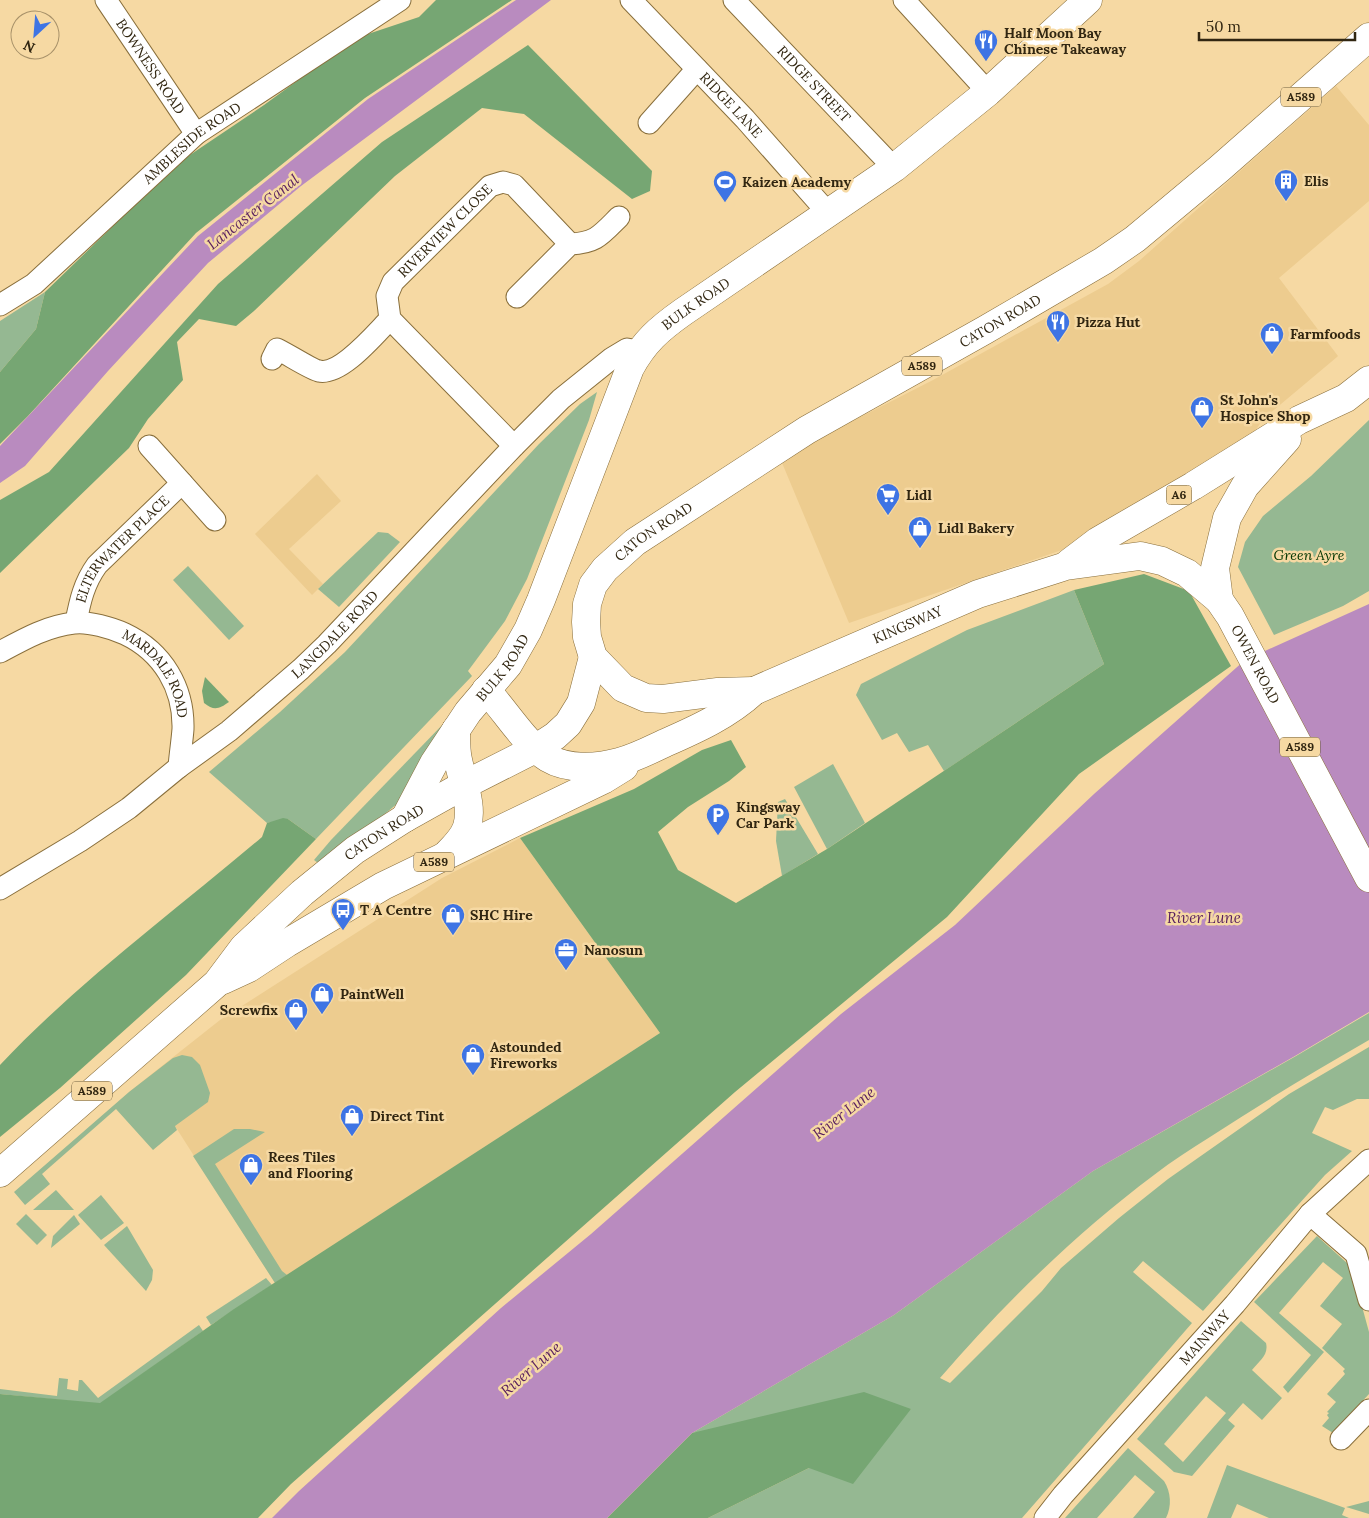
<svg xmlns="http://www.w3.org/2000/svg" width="1369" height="1518" viewBox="0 0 1369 1518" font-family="Lora,serif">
  <rect width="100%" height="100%" fill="#f6d9a3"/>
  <!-- built -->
  <g fill="#edcc8f">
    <path d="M1336 86 1369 125V201L1279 278 1338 356 1337 357 1263 419 1246 445 1062 550 849 623 780 458 933 380 1108 284 1139 261Z"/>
    <path d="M317 474 341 501 289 549 323 584 312 595 255 534Z"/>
    <path d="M520 838 660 1033 275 1283 175 1126 129 1092 220 1020 442 878Z"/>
  </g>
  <!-- green -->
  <g fill="#95b892" fill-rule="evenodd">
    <path d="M45 292 36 329 0 372V321Z"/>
    <path d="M597 392 589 420 527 579 505 621 468 671 472 676 316 839 288 819 267 823 209 772 280 712 345 652 539 444 580 404Z"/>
    <path d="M1369 420V591L1343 606 1274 635 1238 567 1245 542 1263 516 1311 476Z"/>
    <path d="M378 532 388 533 400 542 339 607 318 589Z"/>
    <path d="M188 566 244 626 229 640 173 580Z"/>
    <path d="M1074 590 1104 664 944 771 928 745 909 752 897 733 882 740 856 695 861 684 967 630Z"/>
    <path d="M447 720 398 803 380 818 318 863 314 860 331 840Z"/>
    <path d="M833 764 865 823 827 849 794 787Z"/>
    <path d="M785 799 818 854 782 876 776 841 778 802Z"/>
    <path d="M1369 1013V1040C1315 1071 1262 1103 1210 1137 1191 1149 1172 1161 1154 1175 1075 1234 1004 1304 940 1378L950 1383 1042 1291 1061 1268 1119 1218 1168 1179 1289 1094 1369 1047V1099H1357L1333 1110 1325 1107 1312 1133 1352 1151 1325 1175 1203 1311 1143 1261 1133 1272 1192 1323 1022 1518H708L809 1468 911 1409 692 1433 894 1315 1093 1171 1296 1056Z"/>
    <path d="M182 1055 192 1057 200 1065 210 1093 208 1102 175 1126 177 1130 153 1150 116 1109 42 1174 50 1184 25 1205 14 1192 129 1092 173 1058Z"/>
    <path d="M234 1129H250L265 1132 215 1164 282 1271 287 1275 275 1283 193 1156Z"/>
    <path d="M56 1190 74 1210H33Z"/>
    <path d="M101 1195 124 1223 101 1240 78 1215Z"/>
    <path d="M26 1214 47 1235 37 1245 16 1224Z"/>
    <path d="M74 1215 80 1224 51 1248 53 1236Z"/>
    <path d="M127 1226 153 1270 152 1280 146 1291 104 1245Z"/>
    <path d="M1317 1236 1347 1263 1352 1270 1369 1332V1394L1333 1433 1322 1426 1329 1418 1327 1415 1329 1413 1327 1412 1336 1402 1327 1394 1345 1374 1343 1371 1345 1369 1322 1348 1342 1324 1320 1306 1343 1278 1323 1262 1279 1313 1324 1352 1288 1393 1283 1387 1311 1355 1254 1302Z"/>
    <path d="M266 1278 272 1285 211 1325 206 1317Z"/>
    <path d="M1241 1321 1266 1343C1269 1355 1259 1361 1252 1370L1282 1398 1262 1420 1243 1403 1228 1420 1235 1426 1192 1476 1174 1472 1137 1439ZM1206 1396 1226 1413 1183 1462 1164 1444Z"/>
    <path d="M199 1325 203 1331 100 1404 0 1394V1389L57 1396 59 1378 68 1379 67 1389 78 1391 79 1380H82L98 1398Z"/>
    <path d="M1128 1448 1164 1481C1171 1492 1172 1506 1166 1518H1133L1155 1492 1135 1475 1097 1518H1065Z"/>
    <path d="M1227 1465 1345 1508 1342 1515 1349 1518H1269L1237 1504 1231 1518H1207Z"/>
    <path d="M1369 1501V1514L1346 1507Z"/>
  </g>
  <!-- forest -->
  <g fill="#76a673">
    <path d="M436 0H512L365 98 196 233 28 416 0 444V372L36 329 45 292 178 163 264 105 356 38 419 17Z"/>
    <path d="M528 45 652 171 650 191 632 199 524 114 482 108 395 176 254 311 236 326 199 319 177 342 183 380 148 419 129 448 0 573V500L49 472 218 284 382 142Z"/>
    <path d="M1144 574 1189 591 1231 666 1079 774 947 917 735 1092 291 1484 258 1518H0V1394L100 1403 234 1309 660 1033 520 838 634 789 702 750 731 740 746 767 729 781 688 807 658 832 678 870 736 903 827 849 1104 664 1074 590Z"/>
    <path d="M205 677 229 702C219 709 214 711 204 703L202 691Z"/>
    <path d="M283 818 288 819 316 839 186 975 60 1088 0 1137V1065C79 981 174 912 262 837L267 823Z"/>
    <path d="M864 1392 911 1409 853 1484 809 1468 708 1518H607L692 1433Z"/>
  </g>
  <!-- water -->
  <g fill="#b98bbf">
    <path d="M516 0H551L301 186 208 263 108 371 25 466 0 483V446L198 236 368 99Z"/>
    <path d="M1369 604V1012L1295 1056 1093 1171 894 1315 692 1433 607 1518H272L299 1491 501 1308 591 1234 841 1014 955 925 1094 794 1245 660Z"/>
  </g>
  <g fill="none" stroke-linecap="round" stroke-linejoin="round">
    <!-- street casing -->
    <g stroke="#896f3c" stroke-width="23">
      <g id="street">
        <path id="s1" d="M106 0 196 134"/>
        <path id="s2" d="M631 0 745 119 828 213"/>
        <path id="s3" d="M734 0 894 168"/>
        <path d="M904 0 988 92"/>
        <path d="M649 123 697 69"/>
        <path d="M517 297 570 244C596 243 601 235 619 217"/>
        <path id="s4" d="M0 305 34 284 196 134 400 0"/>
        <path d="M272 359 277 349C286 353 312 370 319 371 341 376 376 333 390 319"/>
        <path d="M149 446 215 520"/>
        <path id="s5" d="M514 446 390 319 387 296 393 282 490 186 503 182 514 185 570 244"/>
        <path id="s6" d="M76 622C80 601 84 583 97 565L182 483"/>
        <path id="s7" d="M0 652C24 639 47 626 74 623 88 621 112 628 125 634 163 652 184 688 183 729 182 742 180 754 179 767"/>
        <path id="s8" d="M0 889 80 841 129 808 179 767 229 731 301 669 327 644 514 446 561 399 612 358 627 349 639 351"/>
        <path d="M1310 1214 1356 1254 1369 1300"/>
        <path d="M1341 1439 1369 1410"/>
        <path id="s9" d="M1045 1518 1063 1495 1235 1304 1310 1214 1369 1160"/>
      </g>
    </g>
    <!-- secondary casing -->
    <g stroke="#896f3c" stroke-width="29">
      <g id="secondary">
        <path id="s10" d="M456 730 468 712 508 665 528 630 541 600 630 368C644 342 659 329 683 312L894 168 988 92 1088 0"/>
      </g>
    </g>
    <!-- primary casing -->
    <g stroke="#896f3c" stroke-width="29">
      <g id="primary">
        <path d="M1069 563 1098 541 1193 486 1299 420 1346 398 1369 380"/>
        <path d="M1219 600 1215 568 1227 518 1245 486 1287 439"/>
        <path id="s11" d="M486 690C505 710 525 744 548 758 568 770 597 768 619 762 635 758 650 750 665 743 697 729 728 715 754 691L978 594 1066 566 1140 556 1162 561 1187 573 1219 600 1230 616 1369 878"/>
        <path id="s12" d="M754 691 718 692 663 699 646 698 623 688 593 657 587 637 586 622 587 604 593 585 605 569 635 542 807 430 985 330 1103 261 1135 239 1219 169 1369 37"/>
        <path d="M405 818 434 763 456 730"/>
        <path d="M446 855C454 847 463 839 467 827 474 803 460 777 457 754 456 746 456 738 456 730"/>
        <path d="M223 980 249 968 287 943 383 886 603 780 624 767"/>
        <path id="s13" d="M0 1173 217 983 244 947 302 893 355 850 405 818 464 785 535 749 555 736 568 724 581 703 593 657"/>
      </g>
    </g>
    <!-- street -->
    <use href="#street" stroke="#fff" stroke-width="21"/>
    <!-- secondary -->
    <use href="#secondary" stroke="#fff" stroke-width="28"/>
    <!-- primary -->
    <use href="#primary" stroke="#fff" stroke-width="28"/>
  </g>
  <!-- icons -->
  <defs>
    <g id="restaurant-pin" transform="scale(1.25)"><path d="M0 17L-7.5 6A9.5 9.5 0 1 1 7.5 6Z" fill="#3e74e4" stroke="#f6d9a3"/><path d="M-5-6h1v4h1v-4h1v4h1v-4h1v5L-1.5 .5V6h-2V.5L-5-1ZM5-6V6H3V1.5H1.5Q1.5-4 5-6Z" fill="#fff"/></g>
    <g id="building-pin" transform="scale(1.25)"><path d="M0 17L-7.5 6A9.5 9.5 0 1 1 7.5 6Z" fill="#3e74e4" stroke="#f6d9a3"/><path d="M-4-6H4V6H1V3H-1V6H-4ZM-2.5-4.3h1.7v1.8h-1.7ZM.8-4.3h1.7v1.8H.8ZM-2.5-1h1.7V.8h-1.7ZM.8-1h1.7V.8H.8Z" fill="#fff"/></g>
    <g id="stadium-pin" transform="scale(1.25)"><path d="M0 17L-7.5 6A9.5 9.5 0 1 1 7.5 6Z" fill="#3e74e4" stroke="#f6d9a3"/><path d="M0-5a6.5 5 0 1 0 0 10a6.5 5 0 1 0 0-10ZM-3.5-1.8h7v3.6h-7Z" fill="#fff"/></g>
    <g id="shop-pin" transform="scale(1.25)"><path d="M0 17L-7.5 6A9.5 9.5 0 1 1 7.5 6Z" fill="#3e74e4" stroke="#f6d9a3"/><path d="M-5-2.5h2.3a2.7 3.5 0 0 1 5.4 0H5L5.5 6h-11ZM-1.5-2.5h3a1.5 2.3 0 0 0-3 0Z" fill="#fff"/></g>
    <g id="supermarket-pin" transform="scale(1.25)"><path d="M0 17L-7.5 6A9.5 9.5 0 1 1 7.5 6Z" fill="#3e74e4" stroke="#f6d9a3"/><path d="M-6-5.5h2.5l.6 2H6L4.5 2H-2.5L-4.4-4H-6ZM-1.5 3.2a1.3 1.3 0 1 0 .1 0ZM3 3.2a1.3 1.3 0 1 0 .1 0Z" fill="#fff"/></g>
    <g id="parking-pin" transform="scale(1.25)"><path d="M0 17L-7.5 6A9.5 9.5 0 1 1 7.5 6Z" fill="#3e74e4" stroke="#f6d9a3"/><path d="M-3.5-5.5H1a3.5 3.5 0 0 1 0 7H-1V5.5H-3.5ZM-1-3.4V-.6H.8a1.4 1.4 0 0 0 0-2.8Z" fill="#fff"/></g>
    <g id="bus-pin" transform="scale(1.25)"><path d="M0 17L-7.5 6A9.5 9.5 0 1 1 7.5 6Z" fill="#3e74e4" stroke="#f6d9a3"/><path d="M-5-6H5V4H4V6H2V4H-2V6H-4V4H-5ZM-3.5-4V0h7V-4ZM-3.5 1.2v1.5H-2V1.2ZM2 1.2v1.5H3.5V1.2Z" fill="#fff"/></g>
    <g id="office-pin" transform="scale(1.25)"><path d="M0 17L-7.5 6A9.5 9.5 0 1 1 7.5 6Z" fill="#3e74e4" stroke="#f6d9a3"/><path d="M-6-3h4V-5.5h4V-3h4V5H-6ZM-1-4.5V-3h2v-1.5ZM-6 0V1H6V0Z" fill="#fff"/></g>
  </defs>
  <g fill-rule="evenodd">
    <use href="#restaurant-pin" x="986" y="41"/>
    <use href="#building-pin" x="1286" y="181"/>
    <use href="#stadium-pin" x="725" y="182"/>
    <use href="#restaurant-pin" x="1058" y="322"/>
    <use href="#shop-pin" x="1272" y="334"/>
    <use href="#shop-pin" x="1202" y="408"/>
    <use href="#supermarket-pin" x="888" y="495"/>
    <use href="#shop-pin" x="920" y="528"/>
    <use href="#parking-pin" x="718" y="815"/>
    <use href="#bus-pin" x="343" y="910"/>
    <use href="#shop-pin" x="453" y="915"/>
    <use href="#office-pin" x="566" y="950"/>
    <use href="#shop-pin" x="322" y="994"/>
    <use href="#shop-pin" x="296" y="1010"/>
    <use href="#shop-pin" x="473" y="1055"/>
    <use href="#shop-pin" x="352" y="1116"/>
    <use href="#shop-pin" x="251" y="1165"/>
  </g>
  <g text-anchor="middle" stroke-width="5" stroke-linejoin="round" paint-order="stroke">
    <!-- shield labels -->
    <g fill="#f6d9a3" stroke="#6c5c3d" stroke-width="1">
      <rect x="1281" y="87.5" width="40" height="19" rx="4"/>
      <rect x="902" y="356.5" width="40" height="19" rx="4"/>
      <rect x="1166.5" y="485.5" width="25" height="19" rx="4"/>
      <rect x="1280" y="737.5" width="40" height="19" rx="4"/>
      <rect x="414" y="852.5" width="40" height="19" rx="4"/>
      <rect x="72" y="1081.5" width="40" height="19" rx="4"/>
    </g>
    <g font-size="12" font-weight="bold" fill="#312611">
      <text x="1301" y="101">A589</text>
      <text x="922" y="370">A589</text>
      <text x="1179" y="499">A6</text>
      <text x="1300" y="751">A589</text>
      <text x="434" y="866">A589</text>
      <text x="92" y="1095">A589</text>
    </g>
    <!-- poi labels -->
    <g font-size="14" font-weight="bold" fill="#312611" stroke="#f6d9a3" text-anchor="start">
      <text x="1004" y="38">Half Moon Bay<tspan x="1004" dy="16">Chinese Takeaway</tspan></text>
      <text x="1304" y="186">Elis</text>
      <text x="742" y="187">Kaizen Academy</text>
      <text x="1076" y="327">Pizza Hut</text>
      <text x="1290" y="339">Farmfoods</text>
      <text x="1220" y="405">St John's<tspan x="1220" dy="16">Hospice Shop</tspan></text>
      <text x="906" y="500">Lidl</text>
      <text x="938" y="533">Lidl Bakery</text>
      <text x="736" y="812">Kingsway<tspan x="736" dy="16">Car Park</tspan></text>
      <text x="360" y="915">T A Centre</text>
      <text x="470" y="920">SHC Hire</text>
      <text x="584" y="955">Nanosun</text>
      <text x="340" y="999">PaintWell</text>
      <text x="278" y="1015" text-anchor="end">Screwfix</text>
      <text x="490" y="1052">Astounded<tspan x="490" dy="16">Fireworks</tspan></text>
      <text x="370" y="1121">Direct Tint</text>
      <text x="268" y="1162">Rees Tiles<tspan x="268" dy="16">and Flooring</tspan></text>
    </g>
    <!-- street labels -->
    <g font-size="14" fill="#312611" stroke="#f6d9a3">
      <text dy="5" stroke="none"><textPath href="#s1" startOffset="80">BOWNESS ROAD</textPath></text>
      <text dy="5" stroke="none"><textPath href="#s3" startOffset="116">RIDGE STREET</textPath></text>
      <text dy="5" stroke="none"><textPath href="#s2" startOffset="145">RIDGE LANE</textPath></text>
      <text dy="5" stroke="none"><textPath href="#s4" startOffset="252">AMBLESIDE ROAD</textPath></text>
      <text dy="5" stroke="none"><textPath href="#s5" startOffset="289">RIVERVIEW CLOSE</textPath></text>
      <text dy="5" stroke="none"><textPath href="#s10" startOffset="498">BULK ROAD</textPath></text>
      <text dy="5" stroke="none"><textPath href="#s12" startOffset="738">CATON ROAD</textPath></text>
      <text dy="5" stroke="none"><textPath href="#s12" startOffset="332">CATON ROAD</textPath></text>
      <text dy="5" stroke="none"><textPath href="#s6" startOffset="89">ELTERWATER PLACE</textPath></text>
      <text dy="5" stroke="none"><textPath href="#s11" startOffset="486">KINGSWAY</textPath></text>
      <text dy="5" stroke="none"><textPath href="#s8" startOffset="422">LANGDALE ROAD</textPath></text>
      <text dy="5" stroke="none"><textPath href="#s11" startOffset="896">OWEN ROAD</textPath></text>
      <text dy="5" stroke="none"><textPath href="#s10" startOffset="78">BULK ROAD</textPath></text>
      <text dy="5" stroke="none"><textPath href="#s7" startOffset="185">MARDALE ROAD</textPath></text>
      <text dy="5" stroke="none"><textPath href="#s13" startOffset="515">CATON ROAD</textPath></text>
      <text dy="5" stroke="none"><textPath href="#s9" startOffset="241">MAINWAY</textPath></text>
    </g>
    <!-- park labels -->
    <g font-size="14" font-style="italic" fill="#003501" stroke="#f6d9a3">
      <text x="1309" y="560">Green Ayre</text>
    </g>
    <!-- water labels -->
    <g font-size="15" font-style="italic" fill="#581f5f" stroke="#f6d9a3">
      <text transform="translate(253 212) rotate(-38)" y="5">Lancaster Canal</text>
      <text x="1204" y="923">River Lune</text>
      <text transform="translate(844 1113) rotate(-38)" y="5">River Lune</text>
      <text transform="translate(531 1369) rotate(-41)" y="5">River Lune</text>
    </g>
  </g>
  <!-- north arrow -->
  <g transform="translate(35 35) rotate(206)"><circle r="24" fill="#f6d9a3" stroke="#a79169"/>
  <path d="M0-4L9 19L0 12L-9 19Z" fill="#3e74e4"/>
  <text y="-8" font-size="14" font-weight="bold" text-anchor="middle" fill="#312611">N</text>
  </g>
  <!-- scale -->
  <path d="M1199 32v8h156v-8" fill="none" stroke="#312611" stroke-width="2.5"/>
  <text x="1206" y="32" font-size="15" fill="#312611" stroke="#f6d9a3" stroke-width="4" paint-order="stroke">50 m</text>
</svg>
